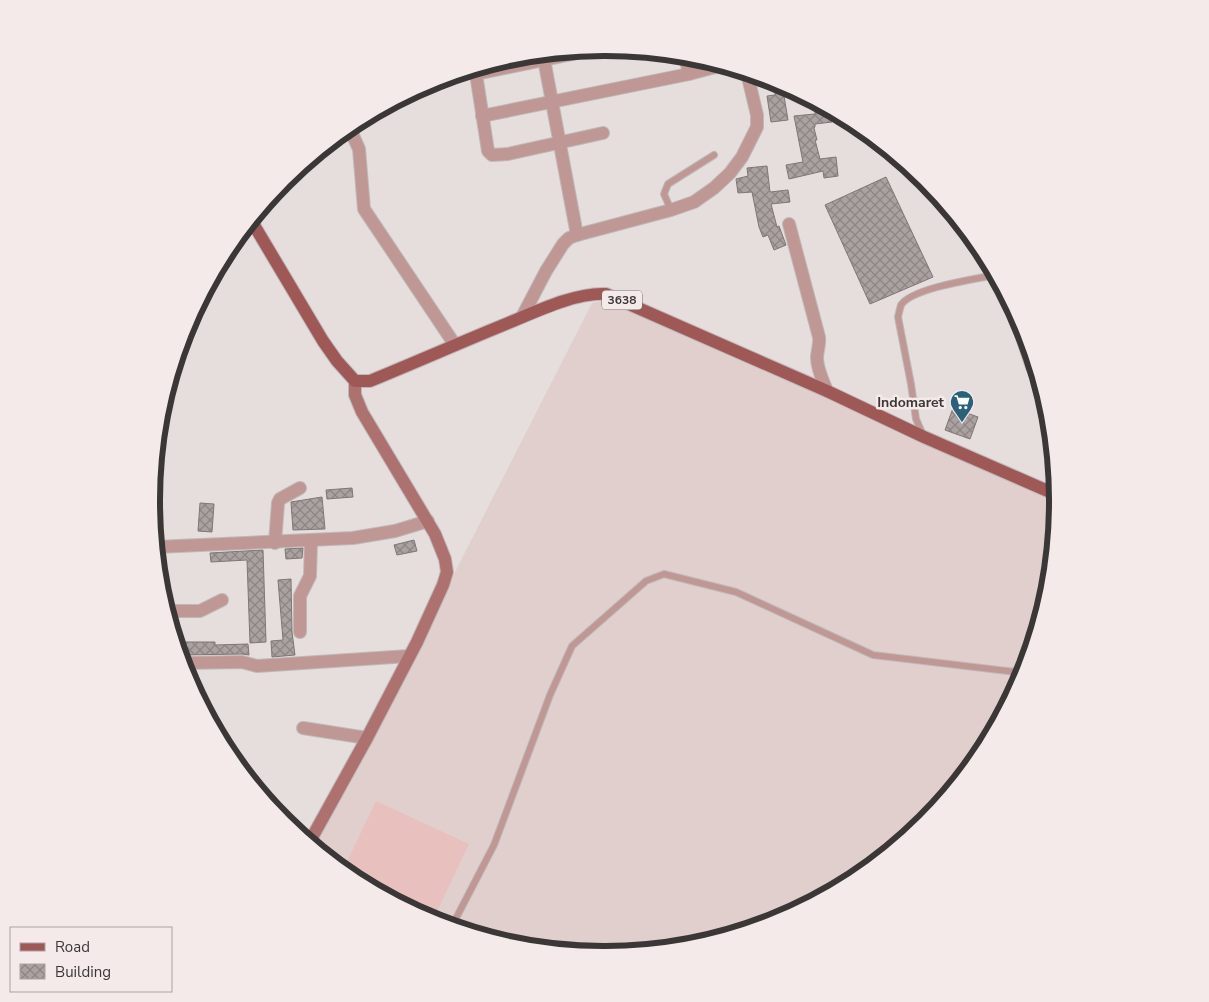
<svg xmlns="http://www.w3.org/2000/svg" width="1209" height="1002" viewBox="0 0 1209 1002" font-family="'Nunito Sans',sans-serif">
  <defs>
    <pattern id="building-cross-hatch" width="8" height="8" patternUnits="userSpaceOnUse" patternTransform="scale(1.25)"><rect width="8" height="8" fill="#aaa2a1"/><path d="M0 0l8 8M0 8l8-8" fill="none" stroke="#8c8584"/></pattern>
  </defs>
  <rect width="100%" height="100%" fill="#e6dddd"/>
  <!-- built -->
  <path fill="#e1cfce" d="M614 299 1058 503 1049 590 1023 675 981 753 925 822 856 878 778 920 693 946 604 954 516 946 431 920 352 878 315 847 592 303Z"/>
  <!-- pitch -->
  <path fill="#e8c1bf" d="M376 801 469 844 433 920 352 878 343 870Z"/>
  <!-- building -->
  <g fill="url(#building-cross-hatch)" stroke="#7f7676">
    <path d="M775 81 782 84 788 120 771 122 767 96 775 95Z"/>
    <path d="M824 109 825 114H832V122L815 124V127L814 128 817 140H815L820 159 836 157 838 176 824 178 823 171 789 179 786 165 803 162 794 116 815 114V110Z"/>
    <path d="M767 166 770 192 788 190 790 202 771 204 777 227 779 226 786 245 774 250 768 235 763 237 759 227 752 192 738 193 736 179 748 176 747 168Z"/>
    <path d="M886 177 933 277 870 304 825 205Z"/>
    <path d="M953 408 978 417 970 439 945 430Z"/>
    <path d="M352 488 353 497 327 499 326 490Z"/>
    <path d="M322 497 325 529 293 530 291 502Z"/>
    <path d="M200 503 214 504 212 532 198 531Z"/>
    <path d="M414 540 417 551 397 555 394 545Z"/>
    <path d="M303 548 302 558 286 559 285 549Z"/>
    <path d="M263 550 266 642 250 643 247 560 211 562 210 553Z"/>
    <path d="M291 579 292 632 295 655 272 657 271 641 283 640 278 580Z"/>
    <path d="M176 642H215V645L248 644 249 655 242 654 180 655Z"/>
  </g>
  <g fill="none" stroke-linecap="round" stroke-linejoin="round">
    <!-- lane casing -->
    <g stroke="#c0b8b8" stroke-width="8">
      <g id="lane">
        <path d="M671 210 664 194 668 184 714 155"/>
        <path d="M923 435 916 419 911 384 898 317C899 313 900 308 901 305 912 288 975 279 995 275"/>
        <path d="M452 926 494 845 550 695 572 646 646 581 664 574 736 592 873 655 1024 673"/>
      </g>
    </g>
    <!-- street casing -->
    <g stroke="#c0b8b8" stroke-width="14">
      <g id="street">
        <path d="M601 48 476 74 488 151 492 155 508 154 603 133"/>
        <path d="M543 54 577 235"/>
        <path d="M685 55 689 74"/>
        <path d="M482 116 689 74 723 65"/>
        <path d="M349 127 359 149 364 209 455 345"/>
        <path d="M789 224 819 337C820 345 817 351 817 358 817 369 823 381 827 391"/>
        <path d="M1010 302 1032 367 1036 368"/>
        <path d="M522 317 546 271 563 244 569 238 577 235 671 210 694 202 714 188 730 173 742 157 757 127V115L747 73"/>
        <path d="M275 543 278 503 280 499 300 488"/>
        <path d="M156 547 353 538 395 531 428 521"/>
        <path d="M166 611H200L222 600"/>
        <path d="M300 632V596L310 576 311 541"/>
        <path d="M182 663 242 662 257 666 409 656"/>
        <path d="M303 728 367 738"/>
      </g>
    </g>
    <!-- secondary casing -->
    <g stroke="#c0b8b8" stroke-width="14">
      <path id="secondary" d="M309 843 367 738 417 642 443 585 447 572 445 559 435 534 362 412 355 395V381"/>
    </g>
    <!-- primary casing -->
    <g stroke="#c0b8b8" stroke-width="14">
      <path id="primary" d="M251 220 323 341 337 361 355 381H370C414 363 457 344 501 326 531 314 574 292 606 294L827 391 924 437 1057 495"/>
    </g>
    <!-- lane -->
    <use href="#lane" stroke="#bf9795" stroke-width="6"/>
    <!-- street -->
    <use href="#street" stroke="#bf9795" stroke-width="12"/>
    <!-- secondary -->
    <use href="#secondary" stroke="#ad7270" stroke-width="12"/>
    <!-- primary -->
    <use href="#primary" stroke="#9e5856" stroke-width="12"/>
  </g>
  <!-- icons -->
  <defs>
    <g id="supermarket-pin" transform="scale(1.25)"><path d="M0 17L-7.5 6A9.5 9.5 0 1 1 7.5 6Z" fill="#29617b" stroke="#f4eaea"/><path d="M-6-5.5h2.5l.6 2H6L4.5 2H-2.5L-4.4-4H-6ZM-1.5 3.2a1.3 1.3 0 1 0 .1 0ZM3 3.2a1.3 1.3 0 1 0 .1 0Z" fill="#fff"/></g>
  </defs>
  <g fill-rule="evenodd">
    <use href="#supermarket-pin" x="962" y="402"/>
  </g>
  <g text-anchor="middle" stroke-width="5" stroke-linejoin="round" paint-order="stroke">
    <!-- shield labels -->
    <rect fill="#f4eaea" stroke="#726d6d" stroke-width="1" x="602" y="290.5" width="40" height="19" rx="4"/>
    <g font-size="12" font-weight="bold" fill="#3b3737">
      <text x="622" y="304">3638</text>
    </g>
    <!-- poi labels -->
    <g font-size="14" font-weight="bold" fill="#3b3737" stroke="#f4eaea" text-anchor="end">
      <text x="944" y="407">Indomaret</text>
    </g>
  </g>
  <!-- crop -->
  <path d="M0 0H1209V1002H0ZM604 56H605A444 444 0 0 1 1049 500V502A444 444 0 0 1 605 946H604A444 444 0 0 1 160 502V500A444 444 0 0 1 604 56Z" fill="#f4eaea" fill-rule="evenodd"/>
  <path fill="none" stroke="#3b3737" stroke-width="6" d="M604 56H605A444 444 0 0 1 1049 500V502A444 444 0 0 1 605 946H604A444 444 0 0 1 160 502V500A444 444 0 0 1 604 56Z"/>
  <!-- legend -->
  <rect x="10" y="927" width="162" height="65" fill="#f4eaea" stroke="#aaa2a2"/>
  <rect x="20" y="943" width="25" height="8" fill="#9e5856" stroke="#aaa2a2"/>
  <text x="55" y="952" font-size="15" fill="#3b3737">Road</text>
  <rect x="20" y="964" width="25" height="15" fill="url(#building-cross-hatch)" stroke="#aaa2a2"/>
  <text x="55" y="977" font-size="15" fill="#3b3737">Building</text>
</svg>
